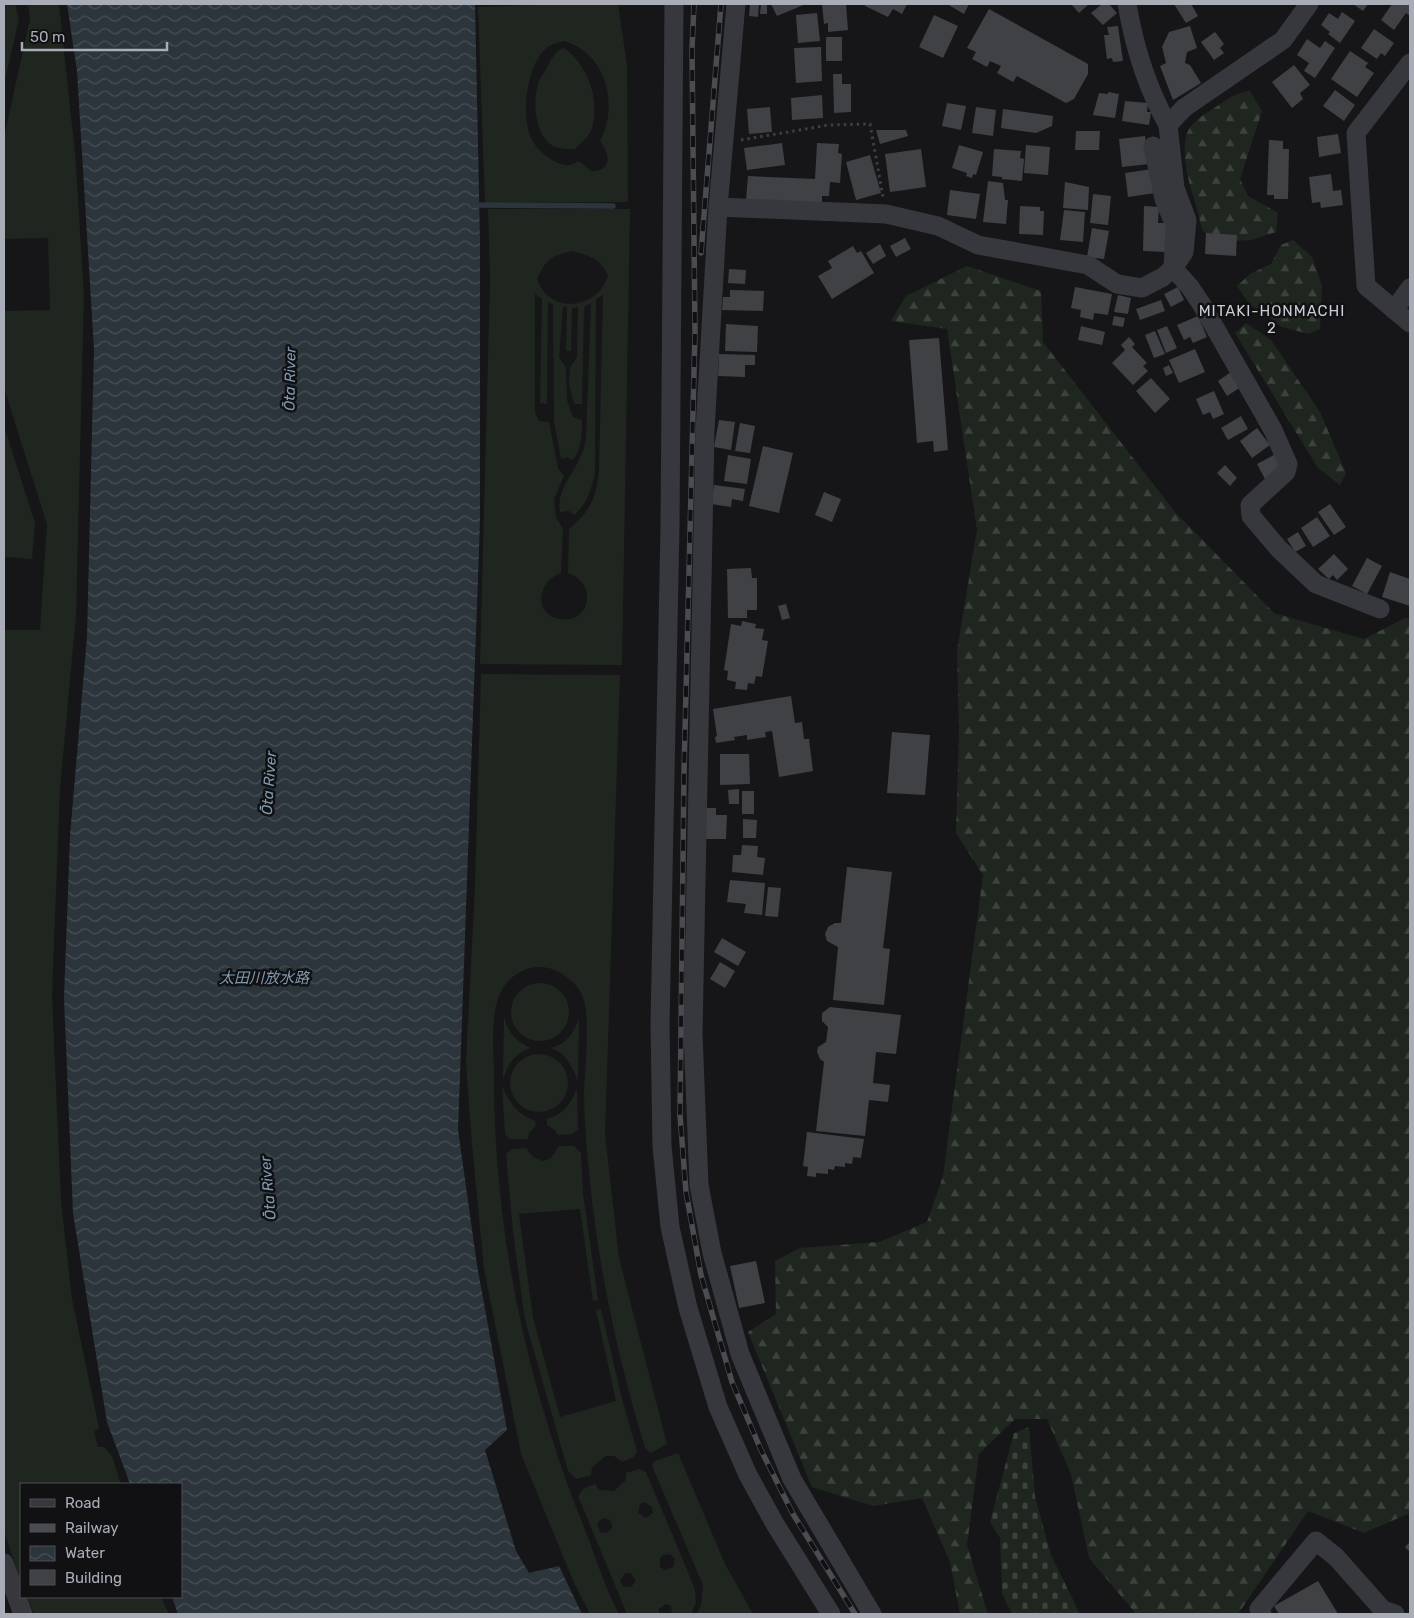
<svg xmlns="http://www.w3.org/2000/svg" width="1414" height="1618" viewBox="0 0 1414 1618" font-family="Rubik,'Noto Sans JP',sans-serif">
  <defs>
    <pattern id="forest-firs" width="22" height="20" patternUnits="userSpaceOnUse" patternTransform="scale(1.25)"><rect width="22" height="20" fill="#1e261f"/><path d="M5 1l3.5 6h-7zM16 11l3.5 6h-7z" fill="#3c433d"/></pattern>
    <pattern id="cemetery-stones" width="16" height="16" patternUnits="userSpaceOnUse" patternTransform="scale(1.25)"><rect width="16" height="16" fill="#1e261f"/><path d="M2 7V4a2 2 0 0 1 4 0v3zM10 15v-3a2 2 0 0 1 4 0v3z" fill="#3c433d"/></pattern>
    <pattern id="water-waves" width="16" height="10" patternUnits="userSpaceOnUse" patternTransform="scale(1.25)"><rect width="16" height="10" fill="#2c353c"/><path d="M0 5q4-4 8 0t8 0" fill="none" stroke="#485056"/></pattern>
  </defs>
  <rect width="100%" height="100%" fill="#161618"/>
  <!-- grass -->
  <g fill="#1e261f" fill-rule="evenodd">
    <path d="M4 4H15L19 19 4 84Z"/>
    <path d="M28 4H59L75 153 84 293 76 615 60 789 52 995 61 1201 72 1299 99 1428 94 1432 98 1447H104L112 1456 121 1484H21V1583L4 1531V630H40L47 524 4 388V311L50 310 48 238 4 239V137L30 19Z"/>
    <path d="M560 4H618L627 65 628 202 485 203 478 7ZM563 41C605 51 620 104 600 141 610 154 613 171 591 171L579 161C569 167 564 166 554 161 547 157 539 151 534 143 519 122 526 61 549 46 553 44 558 43 563 41Z"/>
    <path d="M564 48C587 64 599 97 593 124 592 135 582 142 575 149 570 149 564 149 559 148 534 143 532 100 539 81 541 76 545 72 547 68 551 60 555 50 564 48Z"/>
    <path d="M488 209H630L622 665 480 664 490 281ZM571 251C588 255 601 258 608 276 597 310 549 315 537 279 546 260 550 256 571 251ZM535 294 542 299 540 403 547 404 548 302 553 304 554 421 561 459 567 457 572 460C582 452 582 432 582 420L573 417 567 400 566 368 559 357 563 306 567 307 566 351H571L572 308 578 307 577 357 570 368 569 383 574 404H582L584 307 591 303 586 439C584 446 583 453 580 458 571 478 557 489 560 512L569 511 574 515C588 503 591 490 595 473L596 299 603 295 599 469C596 498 592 509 569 529L568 573C600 585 588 624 560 619 533 615 537 581 561 573L563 529 556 517 554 499 564 476 558 468 549 422 539 421 535 413Z"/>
    <path d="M4 426 35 523 32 559 4 557Z"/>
    <path d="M481 674 620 675 605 1134 619 1258 667 1444 651 1453 645 1448C619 1362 599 1272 590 1182 587 1152 584 1121 584 1091 585 1068 591 1015 582 995 580 990 575 984 571 981 559 969 543 964 527 969 484 984 494 1041 494 1076 494 1234 527 1385 585 1530 596 1558 605 1588 619 1614H590L574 1583 521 1454 484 1269 472 1145 466 1062 475 886Z"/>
    <circle cx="540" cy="1012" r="29"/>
    <path d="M504 1016C507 1031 516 1042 531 1048 515 1053 508 1064 503 1079Z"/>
    <path d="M579 1018 578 1081C572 1066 566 1053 551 1048 565 1045 575 1032 579 1018Z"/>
    <circle cx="539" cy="1083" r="29"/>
    <path d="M502 1086C510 1104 518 1115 536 1121L535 1127 529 1133 528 1139H510L505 1134Z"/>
    <path d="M577 1088 578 1130 572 1134 558 1135 555 1130 547 1125V1119C563 1115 572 1103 577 1088Z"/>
    <path d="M559 1146H574L581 1153 583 1193 598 1300 593 1301 580 1209 519 1214 533 1318 560 1417 616 1401 596 1310 601 1309 621 1395 637 1451 634 1457 622 1462 614 1456H606L592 1467 591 1475 576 1479 568 1471 525 1320 513 1232 506 1154 512 1149 526 1148 533 1157 543 1161 551 1158Z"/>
    <path d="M678 1453 725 1564 753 1614H697L701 1605 703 1585 652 1466 655 1461Z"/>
    <path d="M639 1469 646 1472 695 1589 696 1603 691 1614H672L671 1606 666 1604 659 1609V1614H627L578 1496 583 1489 595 1484 599 1490 614 1491 626 1480V1473ZM644 1502 652 1507 653 1513 646 1518 638 1513 640 1504ZM603 1518C610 1519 612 1521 612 1528L607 1533 600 1532 597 1523ZM669 1554C675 1557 676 1561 673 1567L665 1570 660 1567V1558L663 1555ZM625 1573H631L636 1581 631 1587 623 1586 620 1581Z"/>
    <path d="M27 1597H161L169 1614H34Z"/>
  </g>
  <!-- forest -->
  <g fill="url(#forest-firs)">
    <path d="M1250 91 1262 111 1240 179 1248 196 1278 213 1276 232 1251 240 1217 242 1202 230C1196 199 1180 168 1186 136 1189 124 1203 115 1213 109 1226 100 1234 93 1250 91Z"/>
    <path d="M1293 240 1312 257 1322 286 1320 329 1309 334 1282 327 1250 305 1237 286 1250 274 1271 264 1281 245Z"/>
    <path d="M967 266 1041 291 1043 342 1175 512 1274 613 1364 639 1405 618H1410V1513L1364 1533 1308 1511 1238 1614H1136L1089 1558 1071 1474 1047 1419H1015L979 1454 967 1545 988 1614H960L950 1562 922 1498 873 1506 812 1487 748 1332 776 1314 775 1261 800 1248 879 1242 927 1222 943 1176 983 875 956 833 959 731 957 651 977 530 947 329 891 321 906 296Z"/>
    <path d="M1246 323 1271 340 1320 412 1346 473 1340 485 1318 468 1235 333Z"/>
  </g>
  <!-- cemetery -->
  <path fill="url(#cemetery-stones)" d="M1029 1427 1035 1497 1051 1555 1080 1614H1012L1002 1593 1000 1538 990 1522 1014 1433Z"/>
  <!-- water -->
  <path fill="url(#water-waves)" d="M67 4H475L480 242V521L458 1130 477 1265 507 1430 485 1450 516 1551 529 1573 559 1566 582 1614H178L172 1597H181V1484H130L107 1422 73 1213 64 998 70 836 87 637 94 349 77 71Z"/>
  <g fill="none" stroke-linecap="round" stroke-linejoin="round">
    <!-- stream -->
    <path stroke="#2c353c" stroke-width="5.5" d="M473 205 613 206"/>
  </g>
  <!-- building -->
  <g fill="#404145">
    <path d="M750 4H759L758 17 749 16Z"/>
    <path d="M761 4H767V14H760Z"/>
    <path d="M771 4H806L777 16Z"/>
    <path d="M822 4H846L848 30 828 32V23L824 24Z"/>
    <path d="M866 4H907L902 14 893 9 888 17 865 6Z"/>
    <path d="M947 4H969L964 14Z"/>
    <path d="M1071 4H1089L1079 13Z"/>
    <path d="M1102 4H1109L1117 13 1103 25 1091 13Z"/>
    <path d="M1174 4H1191L1198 16 1186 23Z"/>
    <path d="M1353 4H1368L1363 11Z"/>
    <path d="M1392 4H1410V16L1406 13 1394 30 1381 20Z"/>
    <path d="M989 9 1088 64V74L1074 99 1066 103 1017 76 1013 82 997 73 1001 66 990 61 987 67 972 59 976 52 967 48Z"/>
    <path d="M1342 12 1355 21 1340 43 1328 34 1330 32 1321 25 1329 13 1338 19Z"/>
    <path d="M817 13 820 41 798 43 796 15Z"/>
    <path d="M934 15 958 26 943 58 919 47Z"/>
    <path d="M1118 26 1123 61 1113 62 1112 58 1107 59 1104 35H1109L1107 27Z"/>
    <path d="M1190 26 1197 48 1187 52 1185 63 1190 65 1201 83 1173 100 1160 66 1166 63 1162 47 1169 32Z"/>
    <path d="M1374 29 1394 43 1385 56 1381 53 1377 59 1361 48Z"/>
    <path d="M1215 32 1224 44 1220 48 1224 53 1214 60 1201 42Z"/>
    <rect x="826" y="37" width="16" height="24"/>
    <path d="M1307 39 1320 48 1325 41 1335 48 1315 78 1304 71 1309 63 1297 55Z"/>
    <path d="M821 47 822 81 796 83 794 48Z"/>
    <path d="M1350 51 1368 63 1365 67 1374 73 1357 97 1331 79Z"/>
    <path d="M1294 65 1310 85 1300 93 1303 99 1292 108 1272 82Z"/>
    <path d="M833 74H842V84H851V112L834 113Z"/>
    <path d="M1335 90 1355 105 1344 121 1323 106Z"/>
    <path d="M1108 92 1119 94 1115 118 1093 115 1099 93 1108 94Z"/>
    <path d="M822 95 823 118 792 120 791 98Z"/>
    <path d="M1125 101 1148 103 1147 112H1151L1149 125 1122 121Z"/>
    <path d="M947 103 966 106 961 130 942 126Z"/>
    <path d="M770 107 772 132 749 134 747 109Z"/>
    <path d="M976 107 996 110 993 136 972 133Z"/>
    <path d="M1003 109 1053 116 1052 126 1036 133 1001 128Z"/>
    <path d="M876 130H906L908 136 880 144Z"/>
    <path d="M1076 131H1100L1099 150H1075Z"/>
    <path d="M1338 134 1341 153 1319 157 1317 137Z"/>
    <path d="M1145 136 1149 164 1122 167 1119 139Z"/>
    <path d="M1269 140 1283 141V149H1289L1288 199H1274V195H1267Z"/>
    <path d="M782 143 785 165 747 170 744 148Z"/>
    <path d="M817 143 839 144 838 153 842 154 840 183 830 182 829 196H822V204L746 200 748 176 815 179Z"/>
    <path d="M959 145 983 152 976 175 973 174 972 178 966 176 967 173 952 168Z"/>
    <path d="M1026 145 1050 147 1048 175 1024 173Z"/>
    <path d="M921 149 926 187 890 192 885 154Z"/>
    <path d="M994 149 1021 151 1020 158 1024 159 1022 181 1002 179V177L992 176Z"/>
    <path d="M870 155 881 193 856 200 846 162Z"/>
    <path d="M1152 169 1155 193 1128 197 1125 173Z"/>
    <path d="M1331 174 1333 191 1341 190 1343 205 1321 208 1320 202 1312 203 1309 177Z"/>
    <path d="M988 181 1003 183 1005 200H1008L1006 224 983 222Z"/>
    <path d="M1065 182 1089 187 1088 210 1063 208Z"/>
    <path d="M950 190 980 194 976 219 947 215Z"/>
    <path d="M1093 194 1111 196 1108 225 1090 223Z"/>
    <path d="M1020 206 1040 207V211H1044L1043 235 1019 234Z"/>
    <path d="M1144 206 1159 207 1158 223H1167L1166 252 1143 251Z"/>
    <path d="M1064 210 1085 212 1083 242 1060 240Z"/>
    <path d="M1092 228 1109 231 1104 259 1087 257Z"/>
    <path d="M1206 233 1237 235 1236 256 1205 254Z"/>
    <path d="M905 238 911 249 896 257 890 246Z"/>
    <path d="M880 244 886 256 873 264 866 253Z"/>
    <path d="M853 246 857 253 861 251 874 273 832 299 818 276 832 268 828 261Z"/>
    <path d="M729 269 746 270 745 284 728 283Z"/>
    <path d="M1075 287 1112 294 1108 315 1094 313 1093 320 1080 317 1081 310 1071 308Z"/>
    <path d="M1178 287 1184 300 1171 307 1164 294Z"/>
    <path d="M730 290 764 291 763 311 722 310 723 297H730Z"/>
    <path d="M1118 295 1131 298 1128 314 1114 312Z"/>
    <path d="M1161 300 1165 311 1140 320 1136 309Z"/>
    <path d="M1114 316 1125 318 1123 327 1112 325Z"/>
    <path d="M1198 316 1207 337 1193 343 1190 337 1184 340 1177 325Z"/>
    <path d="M726 324 758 326 757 352 725 351Z"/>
    <path d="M1081 326 1105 332 1102 345 1078 340Z"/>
    <path d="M1167 326 1177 348 1166 353 1157 330Z"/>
    <path d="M1155 331 1165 354 1154 358 1145 335Z"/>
    <path d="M1129 337 1135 344 1132 347 1147 363 1143 366 1148 371 1133 385 1112 363 1125 350 1121 345Z"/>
    <path d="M939 338 948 450 934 452 933 441 917 443 909 340Z"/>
    <path d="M1195 349 1205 372 1179 383 1169 360Z"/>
    <path d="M719 354 755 355V365H745V377L718 376Z"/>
    <path d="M1169 365 1173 373 1166 376 1163 368Z"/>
    <path d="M1231 372 1241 387 1227 396 1218 381Z"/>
    <path d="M1151 378 1170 399 1155 413 1136 391Z"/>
    <path d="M1214 391 1224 414 1213 419 1210 412 1203 415 1196 399Z"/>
    <path d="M1241 416 1248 429 1228 440 1221 428Z"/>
    <path d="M719 420 735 422 731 450 714 447Z"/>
    <path d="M740 423 755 426 750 453 735 451Z"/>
    <path d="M1257 428 1270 445 1252 458 1240 441Z"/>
    <path d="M763 446 793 453 779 513 749 506Z"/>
    <path d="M728 455 751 459 747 484 724 481Z"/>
    <path d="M1274 455 1282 470 1265 479 1257 464Z"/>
    <path d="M1225 465 1237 478 1230 486 1217 473Z"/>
    <path d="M714 485 745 489 743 501 732 499 731 507 711 504Z"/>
    <path d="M824 492 841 499 832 522 815 515Z"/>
    <path d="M1330 504 1346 527 1334 535 1318 512Z"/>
    <path d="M1317 517 1330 536 1313 547 1301 528Z"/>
    <path d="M1298 532 1306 546 1295 552 1287 539Z"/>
    <path d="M1334 554 1348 569 1337 580 1333 575 1329 579 1318 569Z"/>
    <path d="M1367 558 1382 566 1367 594 1352 586Z"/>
    <path d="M751 568 752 578H757V610H747V618H728L727 569Z"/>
    <path d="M1390 572 1410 579V606L1382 597Z"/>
    <path d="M786 604 790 618 782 620 778 606Z"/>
    <path d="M742 621 756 624 755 628 764 629 762 640 768 641 762 677 756 676 754 684 748 683 747 690 735 689 736 682 727 680 728 671 724 670 731 624 741 626Z"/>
    <path d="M791 696 795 723 802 722 804 739H809L813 771 779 777 772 731 765 732 766 737 747 740V735L734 737 735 740 716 743 715 737 717 736 713 709Z"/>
    <path d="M892 732 930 735 925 795 887 793Z"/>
    <path d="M720 754H749L750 784 720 785Z"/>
    <path d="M739 789V804H729L728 790Z"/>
    <rect x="742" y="791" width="12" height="23"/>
    <path d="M706 808H716V815H727L726 839H705Z"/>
    <path d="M743 819 757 820 756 838H743Z"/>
    <path d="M742 845 758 846 757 857 765 858 763 875 732 872 733 855H741Z"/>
    <path d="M847 867 892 872 883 948 890 949 884 1005 833 1000 838 947 827 941 825 934 828 927 835 923H841Z"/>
    <path d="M730 880 765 883 762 915 744 913 746 904 727 902Z"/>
    <path d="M768 887 781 888 778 917 765 916Z"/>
    <path d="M722 938 746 952 738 966 714 952Z"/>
    <path d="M720 962 735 971 725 988 710 979Z"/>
    <path d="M830 1007 901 1015 896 1054 876 1052 873 1083 890 1085 888 1102 869 1100 865 1136 816 1131 824 1062 820 1059 817 1052 818 1047 826 1042 828 1027 822 1021V1013Z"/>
    <path d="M807 1132 864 1139 861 1158 853 1157 852 1164 845 1163V1167L835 1166 834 1170 828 1169V1174L816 1173V1177L807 1176 808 1167 803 1166Z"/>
    <path d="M756 1261 765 1303 739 1308 730 1266Z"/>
    <path d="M1410 1542V1552L1405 1547Z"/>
    <path d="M1318 1581 1338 1614H1279L1274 1606Z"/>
  </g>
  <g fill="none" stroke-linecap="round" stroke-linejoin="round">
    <!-- path -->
    <path stroke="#3d3f44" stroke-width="3" stroke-dasharray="2.5 4" stroke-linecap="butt" d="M741 140 829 125 870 124 883 197"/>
    <!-- minor -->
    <g stroke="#37383d" stroke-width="19">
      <path d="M674 4 670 526 660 1024 662 1146 670 1227 688 1308 718 1407 748 1475 775 1524 831 1614"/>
      <path d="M736 4 718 207 705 431 693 1033 699 1185 712 1253 740 1354 792 1479 872 1614"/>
      <path d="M1127 4C1134 45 1147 88 1168 125"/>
      <path d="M1410 63 1356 133 1366 286 1410 323"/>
      <path d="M1153 146 1164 199 1175 226 1173 268 1190 287 1202 305 1273 430 1288 464 1286 472 1250 505 1251 516 1279 549 1316 584 1380 609"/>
      <path d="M718 207 886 214 938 226 978 245 1088 265 1117 284 1142 288 1163 277 1173 268 1184 252 1187 220 1175 188 1168 125 1184 108 1283 40 1309 4"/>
      <path d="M1394 310 1410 288"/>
      <path d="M4 1563 23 1614"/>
      <path d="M1262 1614 1259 1609 1316 1541 1336 1557 1383 1610 1395 1614"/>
    </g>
    <!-- rail casing -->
    <g stroke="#4a4c52" stroke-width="5.5">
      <g id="rail">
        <path d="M694 4 692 49 695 332 684 773 680 1115 686 1192 701 1275 732 1382 761 1450 793 1514 855 1614"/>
        <path d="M701 253 721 4"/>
      </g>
    </g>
    <!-- rail -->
    <use href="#rail" stroke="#111113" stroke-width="4" stroke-dasharray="11" stroke-linecap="butt"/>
  </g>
  <g text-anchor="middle" stroke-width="5" stroke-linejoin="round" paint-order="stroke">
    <!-- neighbourhood labels -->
    <g font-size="15" letter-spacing="1" fill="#c9ccd4" stroke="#111113">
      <text x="1272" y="316">MITAKI-HONMACHI<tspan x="1272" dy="17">2</tspan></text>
    </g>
    <!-- water labels -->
    <g font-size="15" font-style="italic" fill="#7f9bb3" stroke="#111113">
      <text transform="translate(290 379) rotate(-89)" y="5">Ōta River</text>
      <text transform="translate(269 783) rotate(-86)" y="5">Ōta River</text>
      <text x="264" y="983">太田川放水路</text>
      <text transform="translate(268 1188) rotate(-95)" y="5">Ōta River</text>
    </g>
  </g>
  <!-- border -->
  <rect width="1414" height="1618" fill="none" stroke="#a8adb8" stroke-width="10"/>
  <!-- legend -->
  <rect x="20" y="1483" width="162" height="115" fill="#111113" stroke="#4d4f55"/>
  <rect x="30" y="1499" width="25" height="8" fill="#37383d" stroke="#4d4f55"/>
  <text x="65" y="1508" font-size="15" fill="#a8adb8">Road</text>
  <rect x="30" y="1524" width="25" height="8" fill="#4a4c52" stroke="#4d4f55"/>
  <text x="65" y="1533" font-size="15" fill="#a8adb8">Railway</text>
  <rect x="30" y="1546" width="25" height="15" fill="url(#water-waves)" stroke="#4d4f55"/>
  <text x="65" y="1558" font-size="15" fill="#a8adb8">Water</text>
  <rect x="30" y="1570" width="25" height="15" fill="#404145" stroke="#4d4f55"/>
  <text x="65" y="1583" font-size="15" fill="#a8adb8">Building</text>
  <!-- scale -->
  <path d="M22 42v8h145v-8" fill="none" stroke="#a8adb8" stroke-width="2.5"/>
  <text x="30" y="42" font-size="15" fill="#a8adb8" stroke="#111113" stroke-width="4" paint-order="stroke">50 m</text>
</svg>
